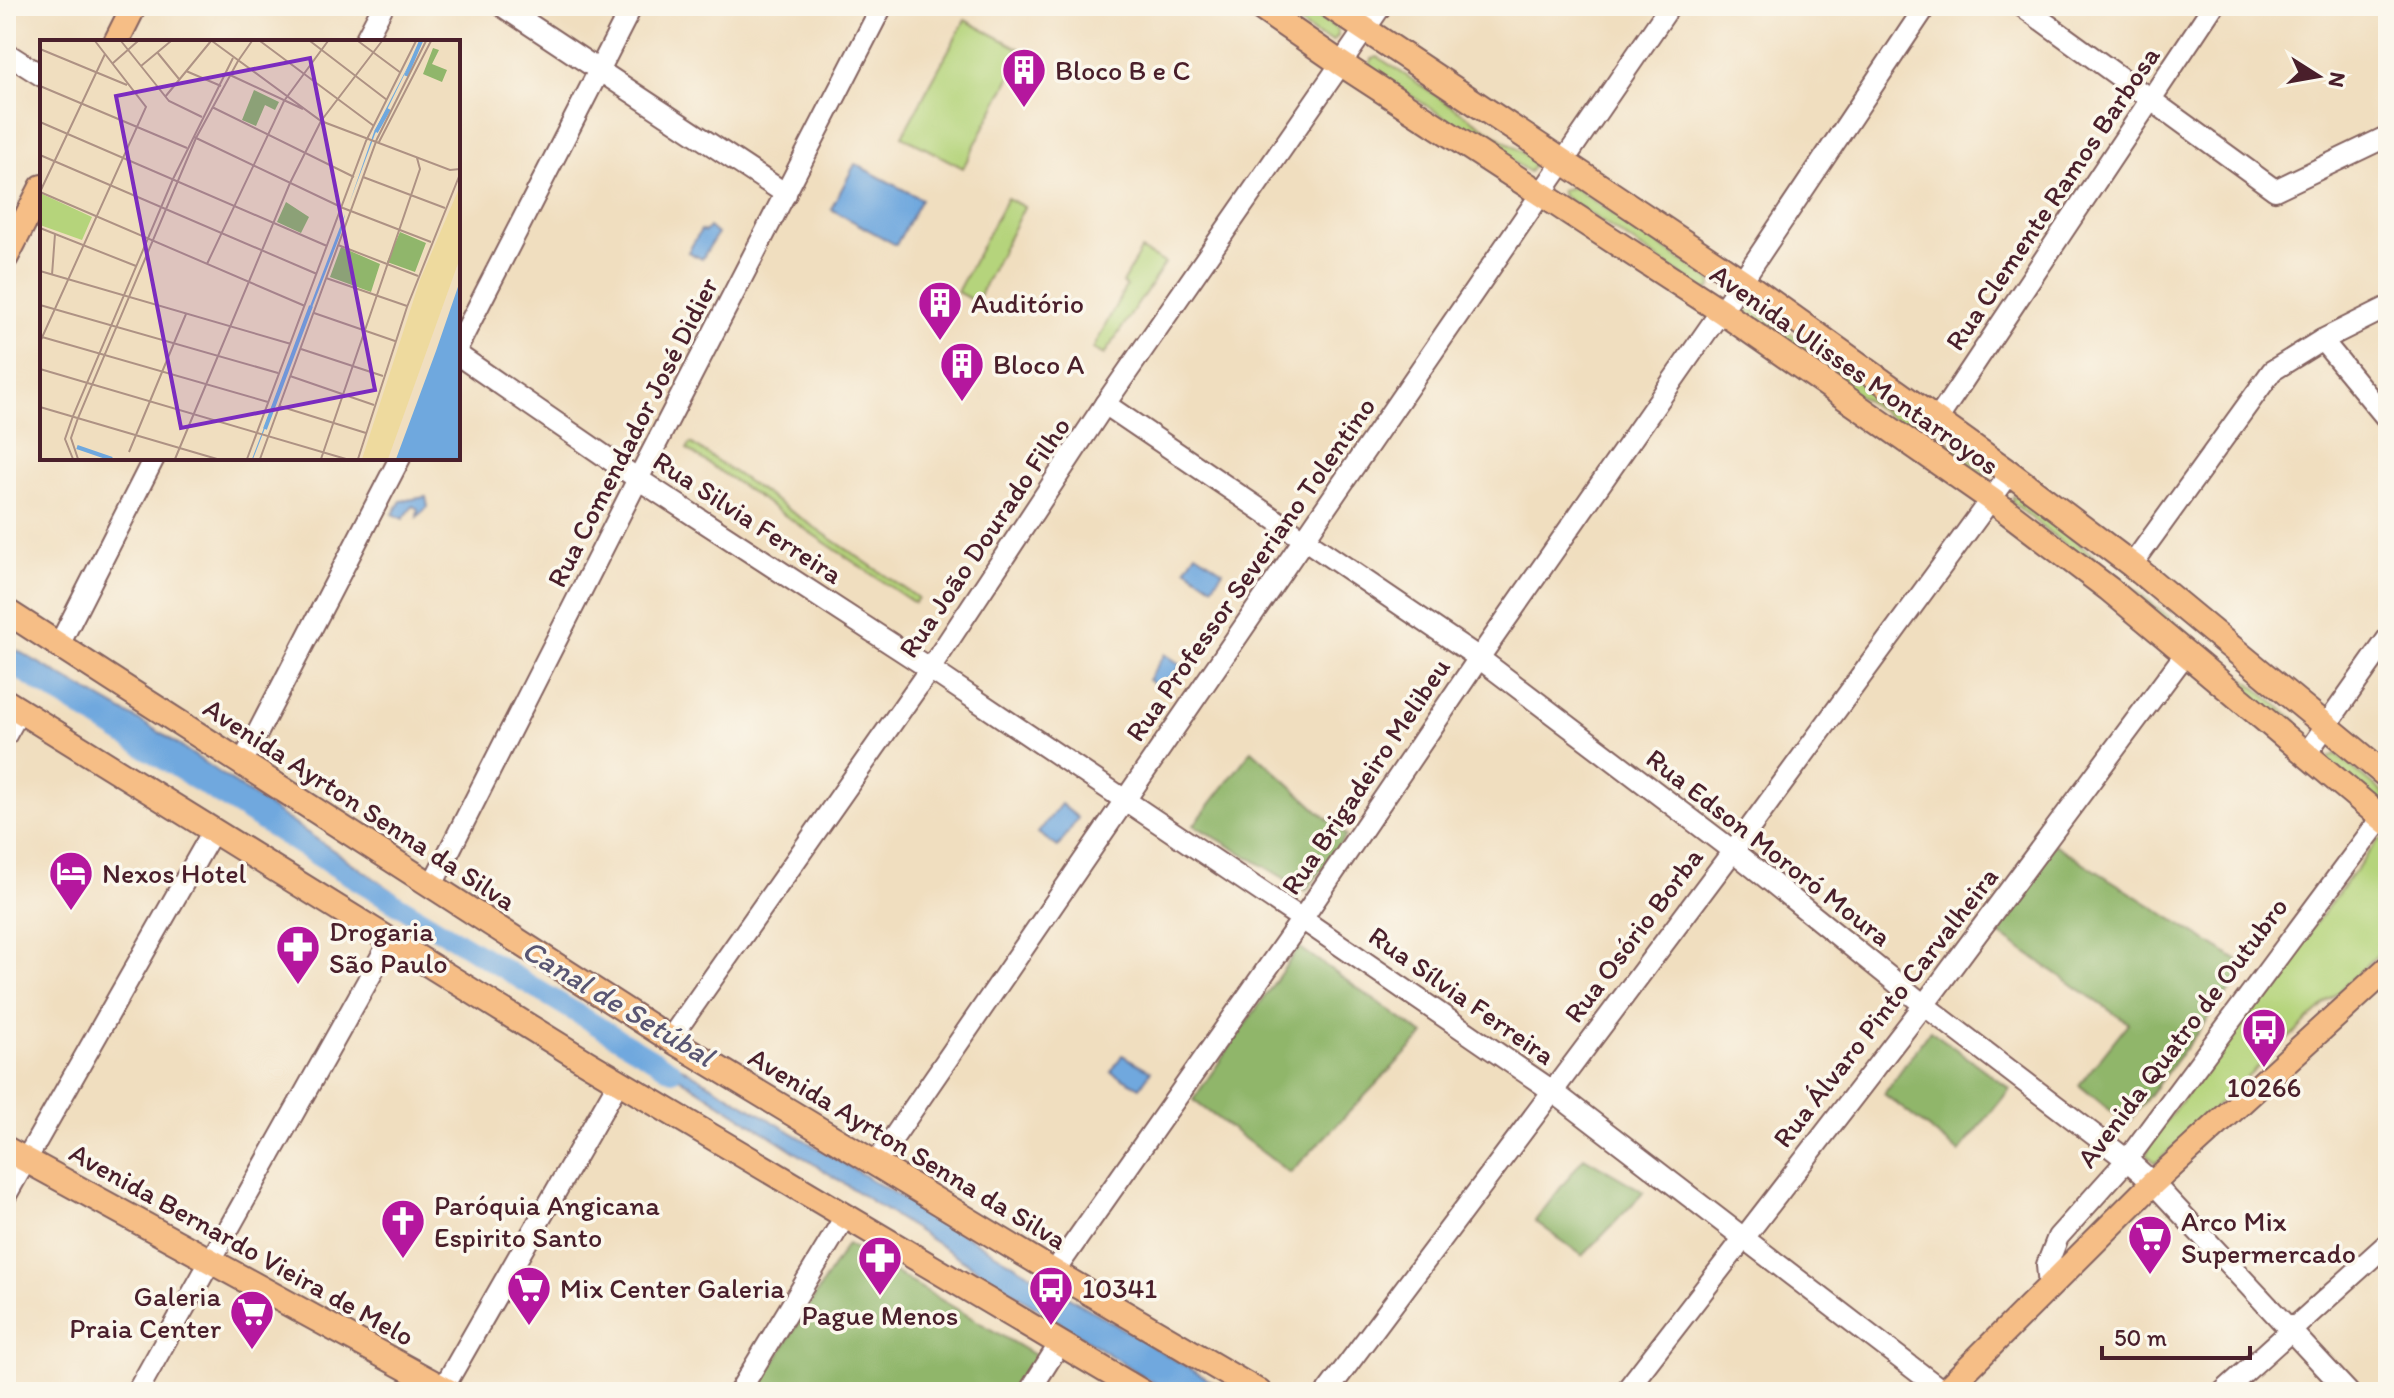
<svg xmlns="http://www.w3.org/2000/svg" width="2394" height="1398" viewBox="0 0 2394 1398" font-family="Itim,sans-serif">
  <rect width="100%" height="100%" fill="#fbf7ec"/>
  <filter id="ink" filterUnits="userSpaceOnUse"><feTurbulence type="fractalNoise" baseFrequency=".0125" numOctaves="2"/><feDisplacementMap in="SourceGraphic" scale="16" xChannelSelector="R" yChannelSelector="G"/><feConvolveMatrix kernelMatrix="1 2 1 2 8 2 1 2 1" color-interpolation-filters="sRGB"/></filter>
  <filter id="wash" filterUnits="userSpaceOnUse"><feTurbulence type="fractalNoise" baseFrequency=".006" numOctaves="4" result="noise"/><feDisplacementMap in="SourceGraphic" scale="32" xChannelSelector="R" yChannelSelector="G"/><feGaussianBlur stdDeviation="1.8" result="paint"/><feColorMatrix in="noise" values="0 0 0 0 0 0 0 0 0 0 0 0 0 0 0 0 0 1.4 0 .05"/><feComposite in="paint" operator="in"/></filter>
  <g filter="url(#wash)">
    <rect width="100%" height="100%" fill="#f0debf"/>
    <!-- green -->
    <g fill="#b5d47b" stroke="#807a53" stroke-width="2">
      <path d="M1275 6H1303L1337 29 1338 36 1333 41 1317 35Z"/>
      <path d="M965 20 1024 51 963 168 902 136Z"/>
      <path d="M1378 57 1532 159 1533 167 1529 172 1373 71 1370 65 1371 59Z"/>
      <path d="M1573 187 1711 280V288L1706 291 1563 196 1561 190Z"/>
      <path d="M1007 198 1024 207 976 302 957 292Z"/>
      <path d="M1141 250 1165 263 1104 355 1093 349 1126 286 1122 283Z"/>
      <path d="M1750 306 1921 421 1987 472 1982 479 1741 316 1740 309Z"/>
      <path d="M691 443 918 598 914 603 687 449Z"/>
      <path d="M2013 496 2022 498 2297 721 2293 731 2012 502Z"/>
      <path d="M2336 754 2388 797V816L2327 759Z"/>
      <path d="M2379 839 2388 840V945L2156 1163 2147 1155 2150 1142Z"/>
    </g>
    <!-- forest -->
    <g fill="#90b66b" stroke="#6d6a4b" stroke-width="2">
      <path d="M1252 750 1346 836 1306 891 1194 825Z"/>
      <path d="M2054 844 2248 967 2127 1124 2079 1085 2128 1023 1995 931Z"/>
      <path d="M1299 947 1424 1035 1290 1173 1193 1100Z"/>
      <path d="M1930 1030 2010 1089 1959 1152 1884 1094Z"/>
      <path d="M1584 1157 1644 1192 1583 1256 1535 1221Z"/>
      <path d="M847 1244 1041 1359 1018 1392H756Z"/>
    </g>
    <!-- water -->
    <g fill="#6fa8de" stroke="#5c6484" stroke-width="2">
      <path d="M855 164 921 199 896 245 831 209Z"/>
      <path d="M709 227 717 234 702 259 688 252 701 230 705 232Z"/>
      <path d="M426 497 428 507 417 517 418 509 413 506 403 519 393 514 401 501Z"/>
      <path d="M1196 553 1223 571 1212 586 1186 568Z"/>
      <path d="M6 644 164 735 447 928 1229 1392H1170L1141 1375 648 1057 6 660Z"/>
      <path d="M1165 654 1181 665 1163 690 1148 680Z"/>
      <path d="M1061 804 1078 818 1058 847 1038 833Z"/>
      <path d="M1122 1055 1151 1071 1140 1087 1111 1072Z"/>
    </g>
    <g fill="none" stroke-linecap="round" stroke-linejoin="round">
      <!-- canal -->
      <path stroke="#6fa8de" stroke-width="20" d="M6 661 319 857 672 1071"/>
    </g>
  </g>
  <g filter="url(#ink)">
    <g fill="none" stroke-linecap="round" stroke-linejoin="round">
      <!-- minor casing -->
      <g stroke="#84625f" stroke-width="24">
        <g id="minor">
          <path d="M502 6 786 194"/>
          <path d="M2022 6 2275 190 2388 136"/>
          <path d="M364 42 383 6"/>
          <path d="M6 53 42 76"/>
          <path d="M2322 340 2388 420"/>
          <path d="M458 346 632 6"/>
          <path d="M458 355 638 479 930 669 1302 919 1551 1090 1944 1392"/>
          <path d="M1105 404 1479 658 1733 851 1924 1005 2127 1160 2153 1183 2348 1392"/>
          <path d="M1937 420 2213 6"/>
          <path d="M2132 565 2272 371 2322 340 2388 307"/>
          <path d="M59 645 154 458"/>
          <path d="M6 735 20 710"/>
          <path d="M2306 754 2388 638"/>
          <path d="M242 763 400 458"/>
          <path d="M432 885 638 479 882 6"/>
          <path d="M670 1039 930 669 1105 404 1381 6"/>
          <path d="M876 1163 1670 6"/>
          <path d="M6 1195 213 831"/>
          <path d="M1054 1272 1302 919 1479 658 1742 281 1926 6"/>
          <path d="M2049 1287 2047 1265 2058 1237 2127 1160 2382 817"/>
          <path d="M137 1392 390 941"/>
          <path d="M441 1392 619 1081"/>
          <path d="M739 1392 846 1215"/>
          <path d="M1029 1392 1060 1343"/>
          <path d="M1327 1392 1733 851 2010 473"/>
          <path d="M1625 1392 1924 1005 2186 653"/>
          <path d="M2223 1392 2388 1243"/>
        </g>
      </g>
      <!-- major casing -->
      <g stroke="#84625f" stroke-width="28">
        <g id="major">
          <path d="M1258 6 1340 63 1721 311 1992 500 2109 589 2388 823"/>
          <path d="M1330 6 1742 281 2010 473 2132 565 2388 777"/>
          <path d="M116 42 134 6"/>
          <path d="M6 257 42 187"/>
          <path d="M6 611 670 1039 1054 1272 1259 1392"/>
          <path d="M6 702 586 1062 1142 1392"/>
          <path d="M6 1149 450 1392"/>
          <path d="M1944 1392 2153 1183 2388 968"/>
        </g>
      </g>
      <!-- minor -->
      <use href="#minor" stroke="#fff" stroke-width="20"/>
      <!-- major -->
      <use href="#major" stroke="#f6be86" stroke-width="24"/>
    </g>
  </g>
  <!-- icons -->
  <defs>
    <g id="building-pin" transform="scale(2.3)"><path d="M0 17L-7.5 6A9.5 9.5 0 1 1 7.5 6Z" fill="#b5179e" stroke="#fbf7ec"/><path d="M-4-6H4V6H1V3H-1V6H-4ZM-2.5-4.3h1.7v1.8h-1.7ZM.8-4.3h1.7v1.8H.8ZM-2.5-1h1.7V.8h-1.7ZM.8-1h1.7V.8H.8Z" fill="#fff"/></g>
    <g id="hotel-pin" transform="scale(2.3)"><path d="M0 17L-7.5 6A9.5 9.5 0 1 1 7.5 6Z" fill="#b5179e" stroke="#fbf7ec"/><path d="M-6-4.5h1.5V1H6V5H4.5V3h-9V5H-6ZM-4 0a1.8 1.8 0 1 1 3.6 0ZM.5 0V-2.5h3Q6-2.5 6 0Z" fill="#fff"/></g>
    <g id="pharmacy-pin" transform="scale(2.3)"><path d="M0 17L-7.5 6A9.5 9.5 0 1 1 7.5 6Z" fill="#b5179e" stroke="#fbf7ec"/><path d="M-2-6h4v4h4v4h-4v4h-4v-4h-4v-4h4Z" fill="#fff"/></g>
    <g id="bus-pin" transform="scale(2.3)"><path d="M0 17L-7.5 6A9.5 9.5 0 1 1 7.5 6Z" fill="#b5179e" stroke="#fbf7ec"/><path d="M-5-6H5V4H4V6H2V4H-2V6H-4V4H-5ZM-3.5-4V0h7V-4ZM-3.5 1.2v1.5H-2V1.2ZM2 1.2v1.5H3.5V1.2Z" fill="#fff"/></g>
    <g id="church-pin" transform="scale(2.3)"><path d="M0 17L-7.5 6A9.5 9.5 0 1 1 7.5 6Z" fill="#b5179e" stroke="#fbf7ec"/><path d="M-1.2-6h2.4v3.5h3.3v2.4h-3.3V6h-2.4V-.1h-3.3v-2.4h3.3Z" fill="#fff"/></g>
    <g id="supermarket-pin" transform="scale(2.3)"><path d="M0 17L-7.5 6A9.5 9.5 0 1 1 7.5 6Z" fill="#b5179e" stroke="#fbf7ec"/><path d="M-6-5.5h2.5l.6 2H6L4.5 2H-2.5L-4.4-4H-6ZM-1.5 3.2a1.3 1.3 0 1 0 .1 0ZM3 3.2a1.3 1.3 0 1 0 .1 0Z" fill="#fff"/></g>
  </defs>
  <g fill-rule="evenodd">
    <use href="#building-pin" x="1024" y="70"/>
    <use href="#building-pin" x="940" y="303"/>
    <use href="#building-pin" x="962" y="364"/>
    <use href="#hotel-pin" x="71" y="873"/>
    <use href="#pharmacy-pin" x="298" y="947"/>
    <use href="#bus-pin" x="2264" y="1030"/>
    <use href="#church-pin" x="403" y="1221"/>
    <use href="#supermarket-pin" x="2150" y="1237"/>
    <use href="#pharmacy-pin" x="880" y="1258"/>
    <use href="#supermarket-pin" x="529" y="1288"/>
    <use href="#bus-pin" x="1051" y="1288"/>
    <use href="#supermarket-pin" x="252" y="1312"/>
  </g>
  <g text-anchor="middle" stroke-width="7" stroke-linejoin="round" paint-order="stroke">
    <!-- poi labels -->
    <g font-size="28" fill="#4a1f2b" stroke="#fbf7ec" text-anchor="start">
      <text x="1055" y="80">Bloco B e C</text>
      <text x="971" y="313">Auditório</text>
      <text x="993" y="374">Bloco A</text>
      <text x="102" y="883">Nexos Hotel</text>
      <text x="329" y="941">Drogaria<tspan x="329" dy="32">São Paulo</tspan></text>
      <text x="2264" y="1097" text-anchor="middle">10266</text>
      <text x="434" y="1215">Paróquia Angicana<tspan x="434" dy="32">Espirito Santo</tspan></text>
      <text x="2181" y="1231">Arco Mix<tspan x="2181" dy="32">Supermercado</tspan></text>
      <text x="560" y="1298">Mix Center Galeria</text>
      <text x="1082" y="1298">10341</text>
      <text x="221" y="1306" text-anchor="end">Galeria<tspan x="221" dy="32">Praia Center</tspan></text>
      <text x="880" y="1325" text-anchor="middle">Pague Menos</text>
    </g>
    <!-- street labels -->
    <g font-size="28" fill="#4a1f2b" stroke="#fbf7ec">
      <text transform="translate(2052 198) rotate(-56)" y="10">Rua Clemente Ramos Barbosa</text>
      <text transform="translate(1855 369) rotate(35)" y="10">Avenida Ulisses Montarroyos</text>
      <text transform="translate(632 432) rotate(-63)" y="10">Rua Comendador José Didier</text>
      <text transform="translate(748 517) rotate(33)" y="10">Rua Silvia Ferreira</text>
      <text transform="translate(984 537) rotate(-56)" y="10">Rua João Dourado Filho</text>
      <text transform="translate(1250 569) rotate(-55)" y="10">Rua Professor Severiano Tolentino</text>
      <text transform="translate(1365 776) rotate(-56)" y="10">Rua Brigadeiro Melibeu</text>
      <text transform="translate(360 804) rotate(33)" y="10">Avenida Ayrton Senna da Silva</text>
      <text transform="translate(1769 847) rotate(38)" y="10">Rua Edson Mororó Moura</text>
      <text transform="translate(1633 935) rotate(-53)" y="10">Rua Osório Borba</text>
      <text transform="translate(1462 995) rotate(35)" y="10">Rua Sílvia Ferreira</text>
      <text transform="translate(1885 1007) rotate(-52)" y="10">Rua Álvaro Pinto Carvalheira</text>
      <text transform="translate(2182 1032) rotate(-53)" y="10">Avenida Quatro de Outubro</text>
      <text transform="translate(908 1148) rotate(31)" y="10">Avenida Ayrton Senna da Silva</text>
      <text transform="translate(242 1244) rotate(29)" y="10">Avenida Bernardo Vieira de Melo</text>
    </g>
    <!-- water labels -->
    <g font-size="30" font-style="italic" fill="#595673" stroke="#fbf7ec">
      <text transform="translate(618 1003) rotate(31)" y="10">Canal de Setúbal</text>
    </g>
  </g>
  <!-- overview -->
  <g transform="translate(40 40)">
    <rect width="420" height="420" fill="#f0debf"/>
    <path d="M0 153 52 177 42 200 0 185Z" fill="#b5d47b"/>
    <path d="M393 8 399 10 392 24 407 30 402 42 383 34ZM214 50 239 62 235 70 225 65 216 86 202 80ZM246 162 269 177 261 193 237 182ZM360 192 386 203 375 232 347 222ZM301 207 340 224 331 252 290 237Z" fill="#90b66b"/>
    <path d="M420 146V218L348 419H322L380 240Z" fill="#eeda9e"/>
    <path d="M381 1 335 94 309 164 334 92ZM305 174 301 193 213 419H212ZM420 241V419H356L396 311Z" fill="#6fa8de"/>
    <path fill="none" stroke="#6fa8de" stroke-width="4" d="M366 36 381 1M336 92 349 69M225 389 271 266M37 407 72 419"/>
    <path fill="none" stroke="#ae9284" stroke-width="2" d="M81 1 129 61 162 77M172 1 281 81 410 130 420 129M220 1 334 86M270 1 347 60M318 1 361 33M0 9 87 45M117 12 139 39M198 21 212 1M73 23 98 1M101 26 131 1M146 31 181 46M190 35 263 69M0 46 147 108M125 57 171 1M172 67 314 137M0 82 287 206M154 97 303 168 391 202M339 102 391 1M0 115 277 234M323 137 405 168M0 152 265 266M0 152 65 14M0 188 96 226M298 205 378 236M167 224 244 61 288 1M0 231 251 304M12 235 15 194M286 238 367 266M0 265 238 333M274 273 355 301M2 297 228 362M0 302 106 67 55 1M261 309 343 336M0 329 306 419M250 336 334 365M239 366 326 393M0 367 177 419M89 412 146 274M33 419 25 399 33 376 133 139 193 18M38 419 31 398 38 378 156 98 198 21M135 419 250 143 281 81 342 1M207 419 326 101 376 1M220 419 337 99 386 1M281 419 380 129 377 118M318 419 367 267 420 134"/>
    <path fill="#7b2cbf" fill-opacity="0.15" stroke="#7b2cbf" stroke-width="4" d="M270 18 335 350 141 388 76 56Z"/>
    <rect width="420" height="420" fill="none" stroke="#4a1f2b" stroke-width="4"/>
  </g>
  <!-- margin -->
  <rect width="2394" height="1398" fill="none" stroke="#fbf7ec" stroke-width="32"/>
  <!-- north arrow -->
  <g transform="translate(2318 76) rotate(101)" stroke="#fbf7ec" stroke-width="6" paint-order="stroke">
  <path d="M0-6L14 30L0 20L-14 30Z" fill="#4a1f2b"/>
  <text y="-12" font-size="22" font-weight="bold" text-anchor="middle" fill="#4a1f2b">N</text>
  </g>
  <!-- scale -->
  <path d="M2102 1346v12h148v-12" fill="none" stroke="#4a1f2b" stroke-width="4"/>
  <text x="2114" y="1346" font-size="24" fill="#4a1f2b" stroke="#fbf7ec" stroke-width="6" paint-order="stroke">50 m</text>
</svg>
